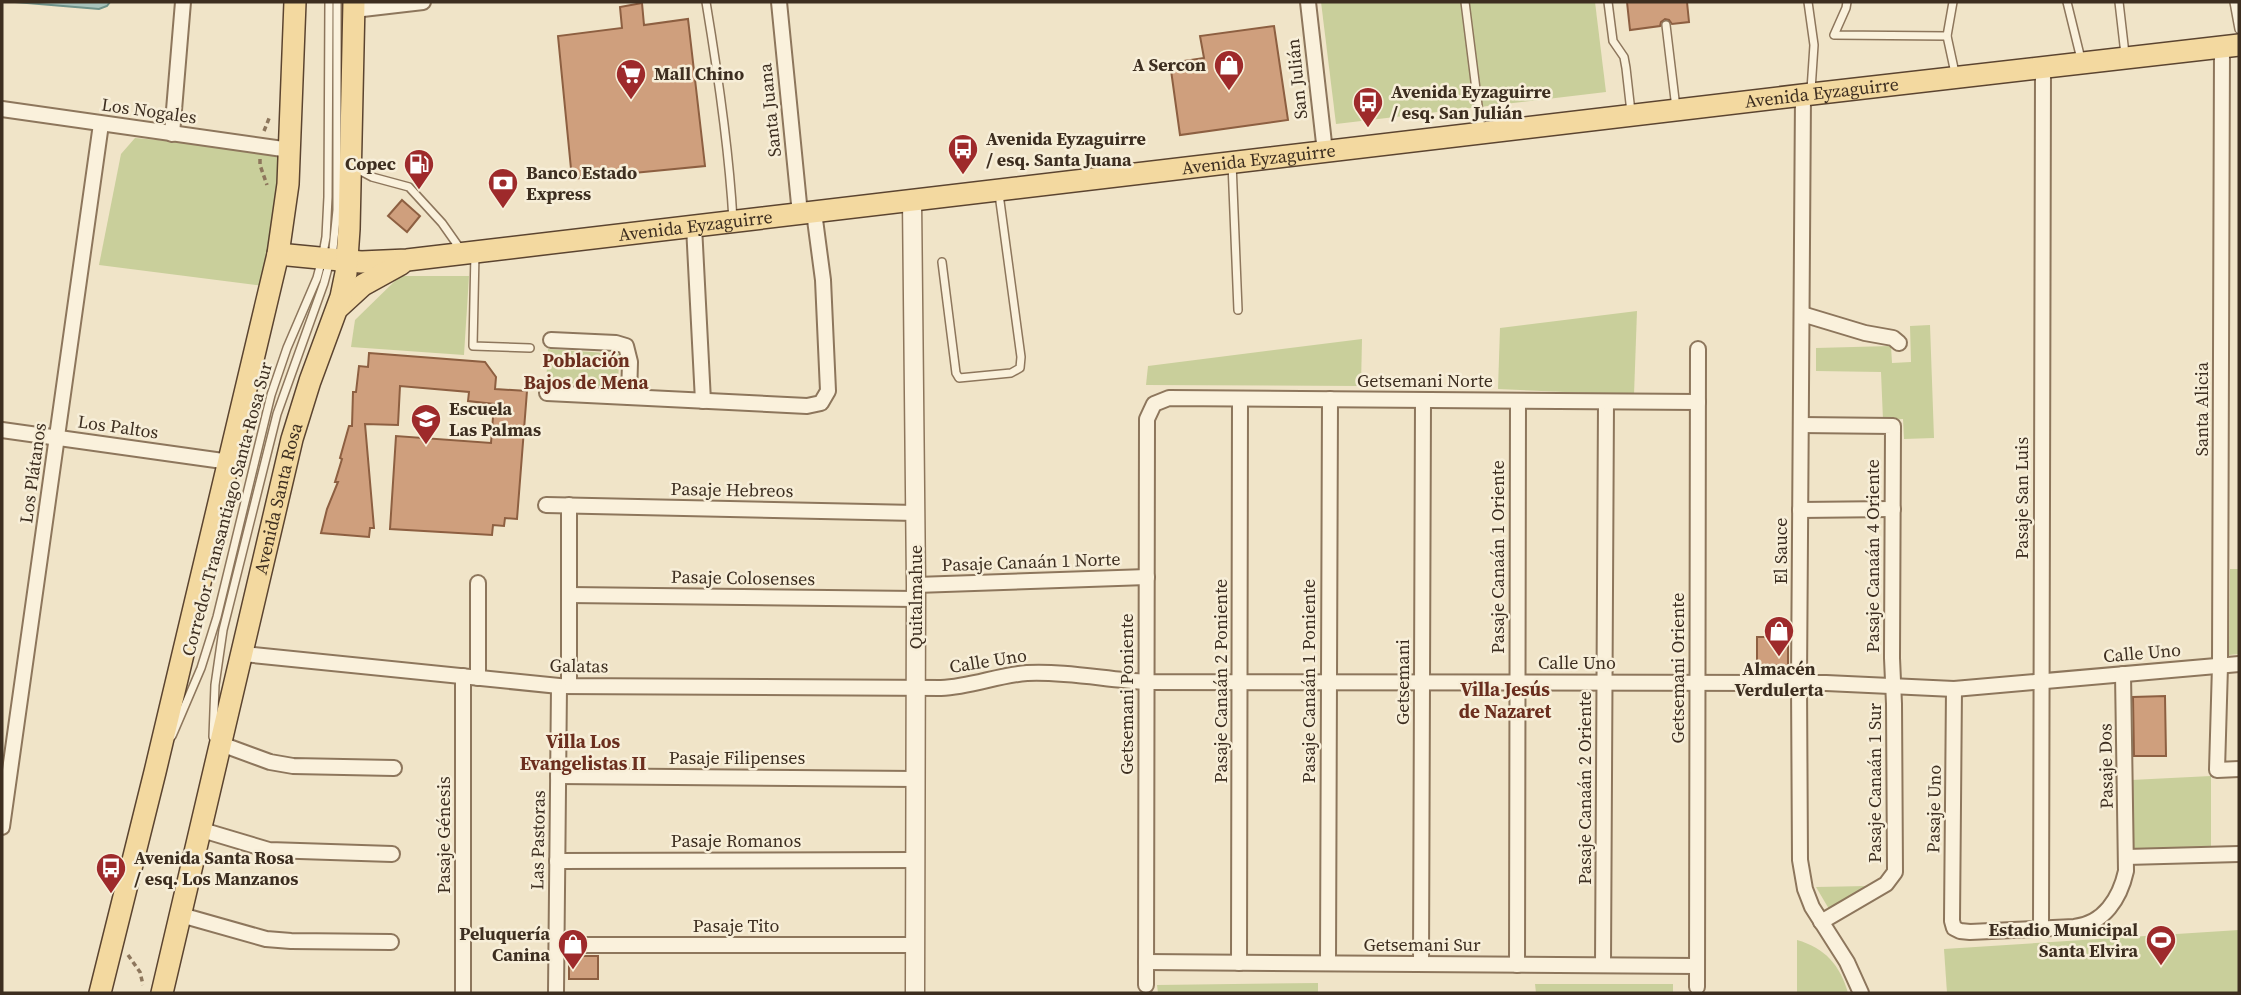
<svg xmlns="http://www.w3.org/2000/svg" width="2241" height="995" viewBox="0 0 2241 995" font-family="'Source Serif 4',serif">
  <rect width="100%" height="100%" fill="#f0e4c8"/>
  <!-- green -->
  <g fill="#c9cf9b">
    <path d="M1321 2H1595L1606 92 1336 124Z"/>
    <path d="M135 138 273 150 280 158 264 286 99 265 121 154Z"/>
    <path d="M400 276H469L464 355 351 347 355 320Z"/>
    <path d="M1637 311 1634 395 1498 389 1500 328Z"/>
    <path d="M1930 325 1934 438 1904 439 1903 419 1883 420 1881 372 1816 371V348L1891 346 1892 363 1911 362 1910 326Z"/>
    <path d="M1362 339 1361 386 1146 385 1148 366Z"/>
    <path d="M548 349 620 354 617 390 546 385Z"/>
    <path d="M2230 569H2239V654L2229 655Z"/>
    <path d="M2211 776V851L2131 853V780Z"/>
    <path d="M1867 886 1829 909 1816 887Z"/>
    <path d="M2239 930V993H1947L1944 949Z"/>
    <path d="M1797 940C1825 948 1840 965 1848 993H1797Z"/>
    <path d="M1318 983V993H1158L1157 985Z"/>
    <path d="M1535 984H1673V993H1536Z"/>
  </g>
  <!-- water -->
  <path fill="#a9c4bc" stroke="#6f938a" stroke-width="2" d="M15 2H110L107 6 99 9Z"/>
  <!-- building -->
  <g fill="#cf9f7d" stroke="#8d5f41" stroke-width="2">
    <path d="M1627 2H1687L1689 22 1672 24 1669 20 1665 19 1661 22 1660 26 1630 30Z"/>
    <path d="M642 3 644 25 688 19 705 166 572 179 558 36 622 28 620 7Z"/>
    <path d="M1274 26 1288 120 1180 135 1170 63 1204 58 1200 36Z"/>
    <path d="M402 200 420 216 407 232 388 216Z"/>
    <path d="M369 353 485 362 496 377 495 389 527 391 517 519 505 518 504 526 493 525 492 535 390 529 396 436 491 443 494 404 468 401 469 392 400 386 398 425 365 424 374 528H370L369 537 321 533 327 509 338 482H335L342 459 340 458 349 426H352L353 392H356L359 366 368 367Z"/>
    <path d="M1757 637H1788V666L1757 665Z"/>
    <path d="M2165 696 2166 756H2134L2133 697Z"/>
    <rect x="569" y="956" width="29" height="23"/>
  </g>
  <g fill="none" stroke-linecap="round" stroke-linejoin="round">
    <!-- service casing -->
    <g stroke="#8d765c" stroke-width="10">
      <g id="service">
        <path d="M706 2C718 74 729 147 733 220"/>
        <path d="M1465 2 1481 129"/>
        <path d="M1608 2 1613 41 1624 57 1626 68 1631 112"/>
        <path d="M1808 2 1814 45 1811 90"/>
        <path d="M1847 2 1846 8 1834 35 1947 36"/>
        <path d="M1953 2 1947 36 1955 73"/>
        <path d="M2067 2 2081 59"/>
        <path d="M2119 2 2125 54"/>
        <path d="M2234 2 2239 29"/>
        <path d="M1666 25 1676 108"/>
        <path d="M1232 163 1238 310"/>
        <path d="M353 167 372 177 409 187 442 223 461 250"/>
        <path d="M475 253 473 346 530 348"/>
        <path d="M942 262 956 373 959 378 1011 373 1020 368 1021 357 999 194"/>
        <path d="M172 736 201 668 217 617 271 395 287 348 317 278 322 259 326 237 328 197 329 2"/>
        <path d="M213 737 215 685 223 630 277 414 324 283 333 249 337 210V2"/>
      </g>
    </g>
    <!-- minor casing -->
    <g stroke="#8d765c" stroke-width="18">
      <g id="minor">
        <path d="M779 2 800 214"/>
        <path d="M1308 2 1325 152"/>
        <path d="M354 10 423 2"/>
        <path d="M2222 47 2220 666 2217 770 2239 769"/>
        <path d="M1803 95 1799 683 1800 860 1805 889 1812 907 1847 962 1861 993"/>
        <path d="M2 109 290 150"/>
        <path d="M172 134 183 2"/>
        <path d="M694 226 703 401"/>
        <path d="M1802 314 1865 333 1893 338 1899 343"/>
        <path d="M551 340 616 343 626 346 630 362 629 397"/>
        <path d="M547 393 807 406 821 403 828 391 823 280 814 212"/>
        <path d="M1801 425 1893 426 1892 658 1894 704 1895 872 1886 884 1821 922"/>
        <path d="M2 430 230 462"/>
        <path d="M546 505 916 513"/>
        <path d="M569 505V686"/>
        <path d="M1800 510 1893 509"/>
        <path d="M478 583V678"/>
        <path d="M916 585 1147 577"/>
        <path d="M569 595 916 599"/>
        <path d="M243 654 559 686 941 688C971 687 998 675 1027 673 1067 671 1107 680 1147 682L1826 683 1954 689 2239 664"/>
        <path d="M463 676V993"/>
        <path d="M1954 689 1952 921 1954 928 1960 931 1970 932 2074 927C2104 924 2120 898 2126 871L2123 674"/>
        <path d="M221 744 270 762 293 766 394 768"/>
        <path d="M558 776 916 779"/>
        <path d="M2 827 101 124"/>
        <path d="M202 830 269 850 392 854"/>
        <path d="M2126 857 2239 854"/>
        <path d="M557 861 916 860"/>
        <path d="M181 915 266 939 291 941 391 942"/>
        <path d="M2041 929 2043 68"/>
        <path d="M557 945H915"/>
        <path d="M1146 962 1697 966"/>
        <path d="M1239 963 1240 399"/>
        <path d="M1328 963 1330 399"/>
        <path d="M1421 964 1423 400"/>
        <path d="M1517 965 1518 401"/>
        <path d="M1603 965 1606 402"/>
        <path d="M1146 985 1147 419 1154 404 1169 398 1698 402"/>
        <path d="M1697 987 1698 349"/>
        <path d="M556 993 559 686"/>
      </g>
    </g>
    <!-- tertiary casing -->
    <g stroke="#8d765c" stroke-width="21">
      <path id="tertiary" d="M912 200 916 585 915 993"/>
    </g>
    <!-- primary casing -->
    <g stroke="#5b4430" stroke-width="24">
      <g id="primary">
        <path id="s1" d="M278 254 361 262 407 260 1803 95 2239 45"/>
        <path d="M339 307 363 285 401 264"/>
        <path d="M100 993 155 772 278 254 288 184 295 2"/>
        <path id="s2" d="M162 993 292 439 310 381 341 297 346 273 349 229 354 2"/>
      </g>
    </g>
    <!-- path -->
    <g stroke="#8d765c" stroke-width="3.5" stroke-dasharray="5 3.5" stroke-linecap="butt">
      <path d="M264 131 270 116"/>
      <path d="M260 159V165L267 185"/>
      <path d="M128 955 140 972 143 985"/>
    </g>
    <!-- service -->
    <use href="#service" stroke="#faf1dc" stroke-width="7"/>
    <!-- minor -->
    <use href="#minor" stroke="#faf1dc" stroke-width="14"/>
    <!-- tertiary -->
    <use href="#tertiary" stroke="#faf1dc" stroke-width="18"/>
    <!-- primary -->
    <use href="#primary" stroke="#f3d9a0" stroke-width="21"/>
  </g>
  <!-- icons -->
  <defs>
    <g id="shop-pin" transform="scale(1.575)"><path d="M0 17L-7.5 6A9.5 9.5 0 1 1 7.5 6Z" fill="#9e2a2b" stroke="#f7eed8"/><path d="M-5-2.5h2.3a2.7 3.5 0 0 1 5.4 0H5L5.5 6h-11ZM-1.5-2.5h3a1.5 2.3 0 0 0-3 0Z" fill="#fff"/></g>
    <g id="supermarket-pin" transform="scale(1.575)"><path d="M0 17L-7.5 6A9.5 9.5 0 1 1 7.5 6Z" fill="#9e2a2b" stroke="#f7eed8"/><path d="M-6-5.5h2.5l.6 2H6L4.5 2H-2.5L-4.4-4H-6ZM-1.5 3.2a1.3 1.3 0 1 0 .1 0ZM3 3.2a1.3 1.3 0 1 0 .1 0Z" fill="#fff"/></g>
    <g id="bus-pin" transform="scale(1.575)"><path d="M0 17L-7.5 6A9.5 9.5 0 1 1 7.5 6Z" fill="#9e2a2b" stroke="#f7eed8"/><path d="M-5-6H5V4H4V6H2V4H-2V6H-4V4H-5ZM-3.5-4V0h7V-4ZM-3.5 1.2v1.5H-2V1.2ZM2 1.2v1.5H3.5V1.2Z" fill="#fff"/></g>
    <g id="fuel-pin" transform="scale(1.575)"><path d="M0 17L-7.5 6A9.5 9.5 0 1 1 7.5 6Z" fill="#9e2a2b" stroke="#f7eed8"/><path d="M-5.5-6h7V0h2V4h1.3V-2.5L3-4.5l.8-.8L6-3V5H2.5V1h-1V6h-7ZM-4.2-4.7v3.2H.2V-4.7Z" fill="#fff"/></g>
    <g id="bank-pin" transform="scale(1.575)"><path d="M0 17L-7.5 6A9.5 9.5 0 1 1 7.5 6Z" fill="#9e2a2b" stroke="#f7eed8"/><path d="M-6-4H6V4H-6ZM0-2.3a2.3 2.3 0 1 0 0 4.6a2.3 2.3 0 1 0 0-4.6Z" fill="#fff"/></g>
    <g id="school-pin" transform="scale(1.575)"><path d="M0 17L-7.5 6A9.5 9.5 0 1 1 7.5 6Z" fill="#9e2a2b" stroke="#f7eed8"/><path d="M0-5L7-2L0 1L-7-2ZM-4 1L0 2.5L4 1V4Q0 6-4 4Z" fill="#fff"/></g>
    <g id="stadium-pin" transform="scale(1.575)"><path d="M0 17L-7.5 6A9.5 9.5 0 1 1 7.5 6Z" fill="#9e2a2b" stroke="#f7eed8"/><path d="M0-5a6.5 5 0 1 0 0 10a6.5 5 0 1 0 0-10ZM-3.5-1.8h7v3.6h-7Z" fill="#fff"/></g>
  </defs>
  <g fill-rule="evenodd">
    <use href="#shop-pin" x="1229" y="65"/>
    <use href="#supermarket-pin" x="631" y="74"/>
    <use href="#bus-pin" x="1368" y="102"/>
    <use href="#bus-pin" x="963" y="149"/>
    <use href="#fuel-pin" x="419" y="164"/>
    <use href="#bank-pin" x="503" y="183"/>
    <use href="#school-pin" x="426" y="419"/>
    <use href="#shop-pin" x="1779" y="631"/>
    <use href="#bus-pin" x="111" y="868"/>
    <use href="#stadium-pin" x="2161" y="940"/>
    <use href="#shop-pin" x="573" y="944"/>
  </g>
  <g text-anchor="middle" stroke-width="5" stroke-linejoin="round" paint-order="stroke">
    <!-- poi labels -->
    <g font-size="18" font-weight="bold" fill="#3d2e20" stroke="#f7eed8" text-anchor="start">
      <text x="1206" y="71" text-anchor="end">A Sercon</text>
      <text x="654" y="80">Mall Chino</text>
      <text x="1391" y="98">Avenida Eyzaguirre<tspan x="1391" dy="21">/ esq. San Julián</tspan></text>
      <text x="986" y="145">Avenida Eyzaguirre<tspan x="986" dy="21">/ esq. Santa Juana</tspan></text>
      <text x="396" y="170" text-anchor="end">Copec</text>
      <text x="526" y="179">Banco Estado<tspan x="526" dy="21">Express</tspan></text>
      <text x="449" y="415">Escuela<tspan x="449" dy="21">Las Palmas</tspan></text>
      <text x="1779" y="675" text-anchor="middle">Almacén<tspan x="1779" dy="21">Verdulerta</tspan></text>
      <text x="134" y="864">Avenida Santa Rosa<tspan x="134" dy="21">/ esq. Los Manzanos</tspan></text>
      <text x="2138" y="936" text-anchor="end">Estadio Municipal<tspan x="2138" dy="21">Santa Elvira</tspan></text>
      <text x="550" y="940" text-anchor="end">Peluquería<tspan x="550" dy="21">Canina</tspan></text>
    </g>
    <!-- street labels -->
    <g font-size="18" fill="#3d2e20" stroke="#f7eed8">
      <text transform="translate(1297 79) rotate(-96)" y="6">San Julián</text>
      <text dy="6" stroke="none"><textPath href="#s1" startOffset="1554">Avenida Eyzaguirre</textPath></text>
      <text transform="translate(770 110) rotate(-96)" y="6">Santa Juana</text>
      <text transform="translate(149 111) rotate(8)" y="6">Los Nogales</text>
      <text dy="6" stroke="none"><textPath href="#s1" startOffset="987">Avenida Eyzaguirre</textPath></text>
      <text dy="6" stroke="none"><textPath href="#s1" startOffset="420">Avenida Eyzaguirre</textPath></text>
      <text x="1425" y="387">Getsemani Norte</text>
      <text transform="translate(2202 409) rotate(-90)" y="6">Santa Alicia</text>
      <text transform="translate(118 427) rotate(8)" y="6">Los Paltos</text>
      <text transform="translate(33 473) rotate(-82)" y="6">Los Plátanos</text>
      <text transform="translate(732 490) rotate(1)" y="6">Pasaje Hebreos</text>
      <text transform="translate(2022 498) rotate(-90)" y="6">Pasaje San Luis</text>
      <text dy="6" stroke="none"><textPath href="#s2" startOffset="508">Avenida Santa Rosa</textPath></text>
      <text transform="translate(227 509) rotate(-75)" y="6">Corredor Transantiago Santa Rosa Sur</text>
      <text transform="translate(1781 551) rotate(-90)" y="6">El Sauce</text>
      <text transform="translate(1873 556) rotate(-90)" y="6">Pasaje Canaán 4 Oriente</text>
      <text transform="translate(1498 557) rotate(-90)" y="6">Pasaje Canaán 1 Oriente</text>
      <text transform="translate(1031 562) rotate(-2)" y="6">Pasaje Canaán 1 Norte</text>
      <text transform="translate(743 578) rotate(1)" y="6">Pasaje Colosenses</text>
      <text transform="translate(916 597) rotate(-90)" y="6">Quitalmahue</text>
      <text transform="translate(2142 653) rotate(-5)" y="6">Calle Uno</text>
      <text transform="translate(988 661) rotate(-9)" y="6">Calle Uno</text>
      <text x="1577" y="669">Calle Uno</text>
      <text transform="translate(579 666) rotate(1)" y="6">Galatas</text>
      <text transform="translate(1678 668) rotate(-90)" y="6">Getsemani Oriente</text>
      <text transform="translate(1221 681) rotate(-90)" y="6">Pasaje Canaán 2 Poniente</text>
      <text transform="translate(1309 681) rotate(-90)" y="6">Pasaje Canaán 1 Poniente</text>
      <text transform="translate(1403 682) rotate(-90)" y="6">Getsemani</text>
      <text transform="translate(1127 694) rotate(-90)" y="6">Getsemani Poniente</text>
      <text x="737" y="764">Pasaje Filipenses</text>
      <text transform="translate(2106 766) rotate(-91)" y="6">Pasaje Dos</text>
      <text transform="translate(1875 783) rotate(-90)" y="6">Pasaje Canaán 1 Sur</text>
      <text transform="translate(1585 788) rotate(-90)" y="6">Pasaje Canaán 2 Oriente</text>
      <text transform="translate(1934 809) rotate(-89)" y="6">Pasaje Uno</text>
      <text transform="translate(444 835) rotate(-90)" y="6">Pasaje Génesis</text>
      <text transform="translate(538 840) rotate(-89)" y="6">Las Pastoras</text>
      <text x="736" y="847">Pasaje Romanos</text>
      <text x="736" y="932">Pasaje Tito</text>
      <text x="1422" y="951">Getsemani Sur</text>
    </g>
    <!-- neighbourhood labels -->
    <g font-size="19" font-weight="bold" fill="#6b2e1e" stroke="#f7eed8">
      <text x="586" y="367">Población<tspan x="586" dy="22">Bajos de Mena</tspan></text>
      <text x="1505" y="696">Villa Jesús<tspan x="1505" dy="22">de Nazaret</tspan></text>
      <text x="583" y="748">Villa Los<tspan x="583" dy="22">Evangelistas II</tspan></text>
    </g>
  </g>
  <!-- border -->
  <rect width="2241" height="995" fill="none" stroke="#3d2e20" stroke-width="7"/>
</svg>
